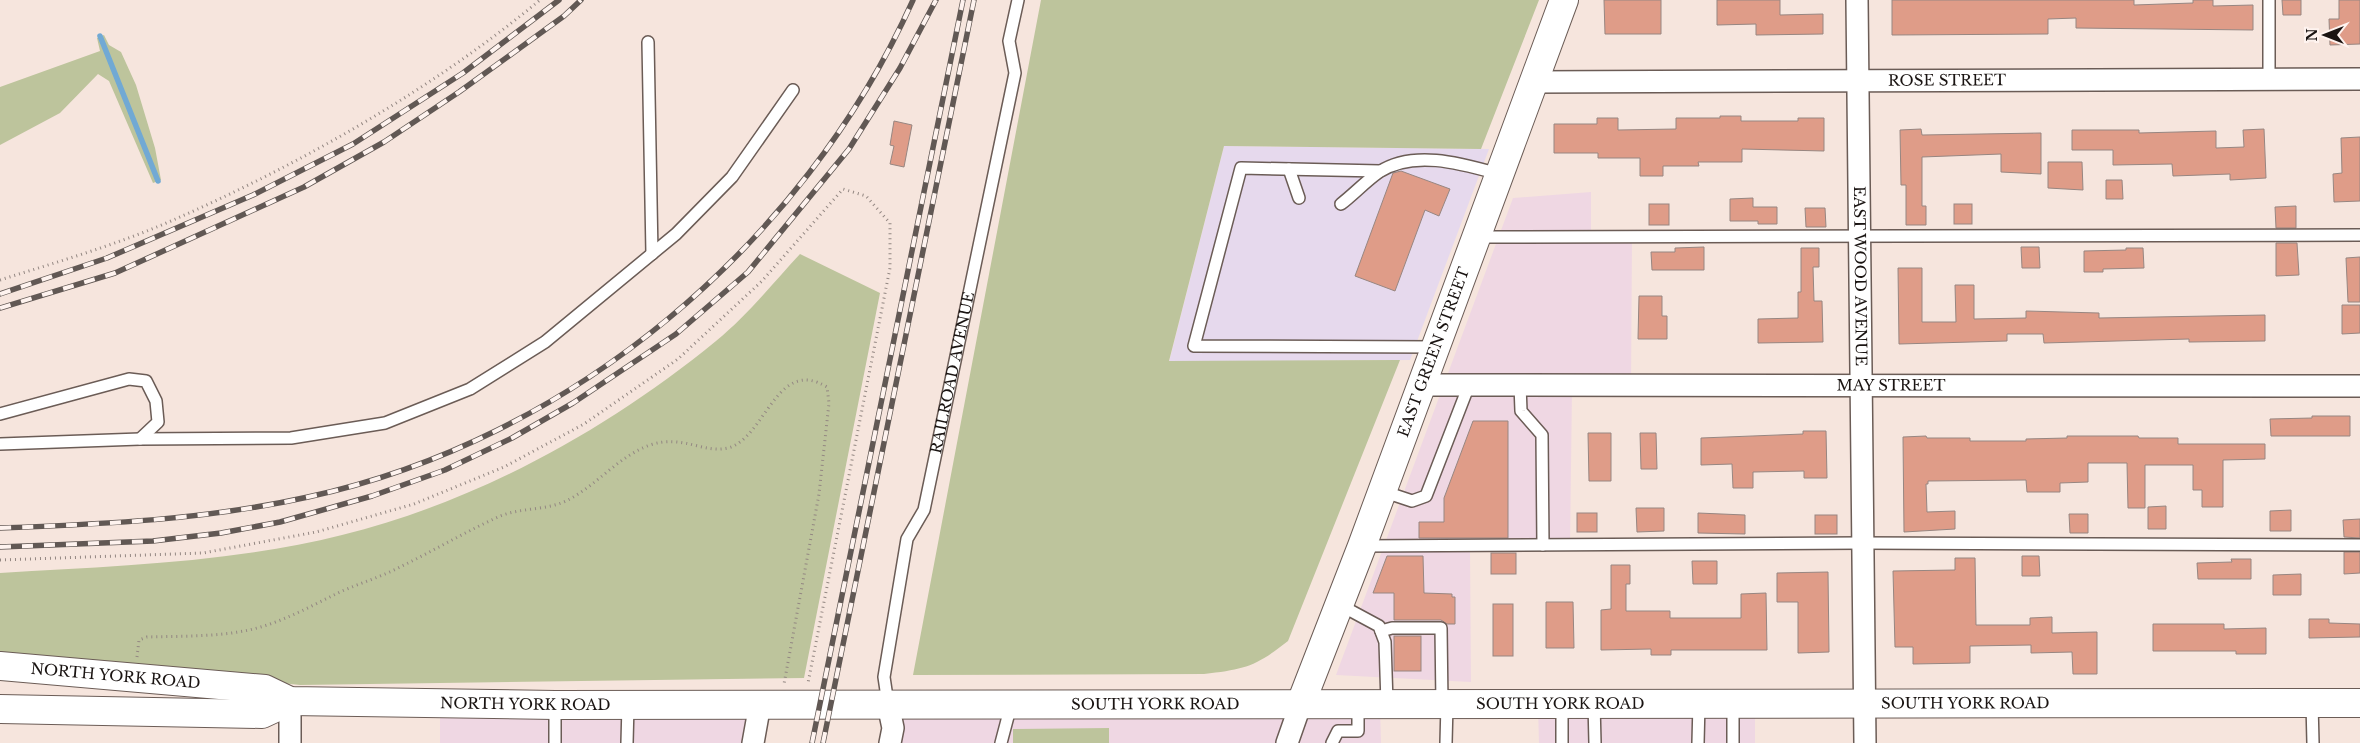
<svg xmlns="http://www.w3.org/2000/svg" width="2360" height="743" viewBox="0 0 2360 743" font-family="'Libre Baskerville',serif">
  <rect width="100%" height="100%" fill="#f6e5dd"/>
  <!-- commercial -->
  <g fill="#efd7e3">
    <path d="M1591 192V239L1632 238 1631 389 1572 388 1570 547 1470 548 1471 682 1336 675 1513 198Z"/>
    <path d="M756 707 749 743H440V709Z"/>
    <path d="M1303 707 1380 708 1381 743H1290Z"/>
    <path d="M1538 707H1755V743H1539Z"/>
    <path d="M903 709H1294L1282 743H895Z"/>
  </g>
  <!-- education -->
  <path fill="#e6d9ed" d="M1224 146 1489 149 1410 360 1169 362Z"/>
  <!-- green -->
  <g fill="#bdc49c">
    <path d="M1041 0H1539L1481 149 1224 146 1169 361 1400 360 1288 641C1255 667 1245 669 1204 674L913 675Z"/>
    <path d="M104 35 109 45 121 52 136 85 155 148 161 180 153 183 109 81 98 74 60 113 0 145V87L100 51 97 38Z"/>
    <path d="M800 254 880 293 804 678 300 685 0 653V573C114 566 231 563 342 535 479 501 607 430 716 341 747 316 773 283 800 254Z"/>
    <path d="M1109 728V743H1013V729Z"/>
  </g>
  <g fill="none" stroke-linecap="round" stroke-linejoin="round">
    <!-- stream -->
    <path stroke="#71a9d4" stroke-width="5.5" d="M100 36 158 181"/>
  </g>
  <!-- building -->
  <g fill="#df9c88" stroke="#978681">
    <path d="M1604 0H1661V34H1605Z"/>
    <path d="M1717 0H1780V15L1823 14V34L1756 35V24L1717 25Z"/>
    <path d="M1892 0H2134V5L2193 3V0H2213V6L2253 5V30L2076 28V18L2048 19V34L1892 35Z"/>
    <path d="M2282 0H2301V15H2283Z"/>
    <path d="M2339 0H2360V44L2330 45 2329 19H2339Z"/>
    <path d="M1720 116H1741V121H1798V118H1824V151L1742 149V162H1698L1699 166H1663V176H1640V158H1598V153H1554V124H1597V118H1618V130L1676 129V118H1720Z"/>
    <path d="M894 121 912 125 904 167 890 164 894 146 890 145Z"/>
    <path d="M1921 129 1922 135 2041 133V174L2001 172V154L1922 157V206H1926V225H1906V185H1901L1900 130Z"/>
    <path d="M2264 129 2266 178 2230 180V174L2173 176 2172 164 2113 165V150H2072V130H2139V133L2216 131V148L2244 147 2243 130Z"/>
    <path d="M2360 137V201L2334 202 2333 174 2342 173 2341 138Z"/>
    <path d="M2048 162H2082L2083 190 2048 188Z"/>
    <path d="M1401 171 1450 189 1439 216 1425 210 1395 291 1355 276 1393 173Z"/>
    <path d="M2106 180H2122L2123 199H2106Z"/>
    <path d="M1753 198V207H1777V224H1758V221H1730V199Z"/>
    <rect x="1649" y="204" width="20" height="21"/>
    <rect x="1954" y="204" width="18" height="20"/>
    <path d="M2296 206V228H2276L2275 207Z"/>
    <path d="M1805 208H1825L1826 227H1806Z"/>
    <path d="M2276 243H2297L2299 275 2276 276Z"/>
    <path d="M1704 247V270H1652L1651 252H1675V248Z"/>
    <path d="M2021 247H2039L2040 268H2022Z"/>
    <path d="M1801 248H1819V267H1813L1814 301H1822L1823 342 1758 343V319L1798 318V292H1801Z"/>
    <path d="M2126 248H2143L2144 268 2103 269V272H2084V251L2126 250Z"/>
    <path d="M2360 257V302H2348L2346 258Z"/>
    <path d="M1898 268H1922V322H1956L1955 285H1974V319L2026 318V311L2099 313V318L2265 315V341L2189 342V339L2044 343 2043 334H2007V341L1899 344Z"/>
    <path d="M1639 296H1662V316H1667V339H1638Z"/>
    <path d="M2342 305H2360V333L2342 334Z"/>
    <path d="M2312 416H2350V436H2271L2270 419 2312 418Z"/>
    <path d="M1473 421H1508V538H1419V522H1444V498Z"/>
    <path d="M1803 431H1826L1827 478H1804V471L1753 472V488H1733L1732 464 1701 465V438L1803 434Z"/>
    <path d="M1588 433H1611V481H1589Z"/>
    <path d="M1640 433H1656L1657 469H1641Z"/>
    <path d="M1926 436 1927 438H1970V441H2026V439L2067 438V436H2138L2139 438H2178V444H2265V459L2223 460V507H2202V490H2193V465H2145V508H2128L2127 463H2088V482L2060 483V492H2027L2026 480 1928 481V484H1926L1927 512 1955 511V529L1904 532 1903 437Z"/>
    <path d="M2166 506V529H2148V507Z"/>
    <path d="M1636 508H1664V531L1637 532Z"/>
    <path d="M2291 510V531H2270V511Z"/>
    <rect x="1577" y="513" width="20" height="19"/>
    <path d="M1698 513 1745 515V534L1698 533Z"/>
    <path d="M2069 514H2088V533H2070Z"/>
    <rect x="1815" y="515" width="22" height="19"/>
    <path d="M2360 519V538L2344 537 2343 520Z"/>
    <path d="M2344 552H2360V573L2344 574Z"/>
    <rect x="1491" y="553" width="25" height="21"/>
    <path d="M1387 556H1423L1424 593 1452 594V597H1455V624H1447L1441 620H1394V593H1373Z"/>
    <path d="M2022 556H2039L2040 576H2022Z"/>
    <path d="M1955 558H1975L1976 625H2030V618L2052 617V633L2097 632V674H2073L2072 652 2031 653V645L1970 646V663L1913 664V647H1895L1893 571 1955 570Z"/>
    <path d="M2231 559H2251V579H2198L2197 563 2232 562Z"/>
    <path d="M1692 561H1717V584H1693Z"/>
    <path d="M1611 565H1630V584H1626V611H1670V618H1741V594L1766 593 1767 650H1671V655H1651V649L1601 650V610L1611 609Z"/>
    <path d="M1828 572 1829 652 1798 653V602H1777V573Z"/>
    <path d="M2301 574V595H2273V575Z"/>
    <path d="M1546 602H1573L1574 648H1546Z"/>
    <rect x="1493" y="604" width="20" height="52"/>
    <path d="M2309 619H2329V623L2360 624V637L2309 638Z"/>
    <path d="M2153 624H2224V629L2266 628V654H2236V651H2153Z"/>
    <rect x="1394" y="636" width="27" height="35"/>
  </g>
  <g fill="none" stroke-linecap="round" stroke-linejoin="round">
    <!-- lane casing -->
    <g stroke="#6b5c56" stroke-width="14">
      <g id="lane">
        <path d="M648 42 652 254"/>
        <path d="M2269 79V0"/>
        <path d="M1289 169 1299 198"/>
        <path d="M1380 171 1241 168 1194 346 1434 347"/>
        <path d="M1341 204C1354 194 1366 181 1379 172 1414 149 1463 164 1499 174"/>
        <path d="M1477 237 2360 235"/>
        <path d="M1520 385 1521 411 1542 435 1543 545"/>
        <path d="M0 414 129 379 146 381 156 401 158 422 140 439"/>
        <path d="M0 444 140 439 291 438 385 423 470 389 545 342 676 234 732 177 793 90"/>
        <path d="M1382 491 1412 501 1426 496 1469 385"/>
        <path d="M1362 546 1862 543 2360 545"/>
        <path d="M1340 605 1379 626 1385 642 1387 703"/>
        <path d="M1381 631 1392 628H1441L1442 704"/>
        <path d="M1562 703V743"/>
        <path d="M1594 703 1595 743"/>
        <path d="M1733 703V743"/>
        <path d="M2312 703 2313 743"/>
        <path id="s1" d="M888 704 884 677 907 539 924 510 1015 73 1009 41 1018 0"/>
        <path d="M555 705V743"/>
        <path d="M627 743 628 705"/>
        <path d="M1001 743 1011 705"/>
        <path d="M1332 743 1338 731H1358V703"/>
        <path d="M1446 743 1447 704"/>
        <path d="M1698 743 1699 703"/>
      </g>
    </g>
    <!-- street casing -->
    <g stroke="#6b5c56" stroke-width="24">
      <g id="street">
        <path id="s2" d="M1857 0 1865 743"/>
        <path id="s3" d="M1533 82 2360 79"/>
        <path id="s4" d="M1422 385 2360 386"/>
        <path d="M290 701V743"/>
        <path d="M888 704 893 728 890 743"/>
        <path d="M753 743 760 704"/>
        <path d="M1287 743 1301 703"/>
      </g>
    </g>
    <!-- secondary casing -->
    <g stroke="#6b5c56" stroke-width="30">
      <g id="secondary">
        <path id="s5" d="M0 666 265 689 290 701 555 705 2360 703"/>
        <path id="s6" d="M1301 703 1362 546 1564 0"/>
        <path d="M0 709 262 714 290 701"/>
      </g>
    </g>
    <!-- path -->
    <g stroke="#938782" stroke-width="3" stroke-dasharray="1 4" stroke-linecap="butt">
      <path d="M0 280C57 262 116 245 171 221 299 165 433 89 540 0"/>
      <path d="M0 560 203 553 316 532 414 504 504 467 584 424 678 359 762 281 843 189 866 196 890 223V268L808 683"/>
      <path d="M137 657 139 640 147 637C181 636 216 637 249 630 281 623 311 606 340 592 360 583 381 577 400 567 433 551 465 532 498 517 520 507 547 511 568 500 597 485 619 456 650 445 682 434 704 454 728 448 766 438 776 356 827 387L829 403 819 494 784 684"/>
    </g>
    <!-- lane -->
    <use href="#lane" stroke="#fff" stroke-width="11"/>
    <!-- street -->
    <use href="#street" stroke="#fff" stroke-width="21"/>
    <!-- secondary -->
    <use href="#secondary" stroke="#fff" stroke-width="28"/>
    <!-- rail casing -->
    <g stroke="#615854" stroke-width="5.5">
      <g id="rail">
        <path d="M0 294 107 258 253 195 353 144 463 73 559 0"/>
        <path d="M0 308 115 273 304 187 384 142 459 92 564 16 581 0"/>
        <path d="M0 528C106 524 204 520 308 497 571 440 803 245 913 0"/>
        <path d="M0 547 153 541 221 533 280 522 372 496 445 470 512 438 573 403 676 334 748 272 849 149 900 68 936 0"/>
        <path d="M812 743 963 0"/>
        <path d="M823 743 974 0"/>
      </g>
    </g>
    <!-- rail -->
    <use href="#rail" stroke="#fef3ef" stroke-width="4" stroke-dasharray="11" stroke-linecap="butt"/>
  </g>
  <g text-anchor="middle" stroke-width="4" stroke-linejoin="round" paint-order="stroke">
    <!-- street labels -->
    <g font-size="15" fill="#1a1412" stroke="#fef3ef">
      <text dy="5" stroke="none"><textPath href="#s3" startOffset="414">ROSE STREET</textPath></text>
      <text dy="5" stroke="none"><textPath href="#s2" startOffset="276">EAST WOOD AVENUE</textPath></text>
      <text dy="5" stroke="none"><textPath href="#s6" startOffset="375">EAST GREEN STREET</textPath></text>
      <text dy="5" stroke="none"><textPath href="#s1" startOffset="341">RAILROAD AVENUE</textPath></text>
      <text dy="5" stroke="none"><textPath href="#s4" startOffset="469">MAY STREET</textPath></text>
      <text dy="5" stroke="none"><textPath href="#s5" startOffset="116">NORTH YORK ROAD</textPath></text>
      <text dy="5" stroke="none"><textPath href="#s5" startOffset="1159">SOUTH YORK ROAD</textPath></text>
      <text dy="5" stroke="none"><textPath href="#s5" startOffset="1969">SOUTH YORK ROAD</textPath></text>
      <text dy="5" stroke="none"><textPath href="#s5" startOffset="529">NORTH YORK ROAD</textPath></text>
      <text dy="5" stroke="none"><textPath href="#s5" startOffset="1564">SOUTH YORK ROAD</textPath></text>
    </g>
  </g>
  <!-- north arrow -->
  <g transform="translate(2325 35) rotate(270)" stroke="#fef3ef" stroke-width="4" paint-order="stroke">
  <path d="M0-4L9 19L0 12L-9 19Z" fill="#1a1412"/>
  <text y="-8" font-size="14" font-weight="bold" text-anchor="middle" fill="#1a1412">N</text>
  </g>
</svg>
